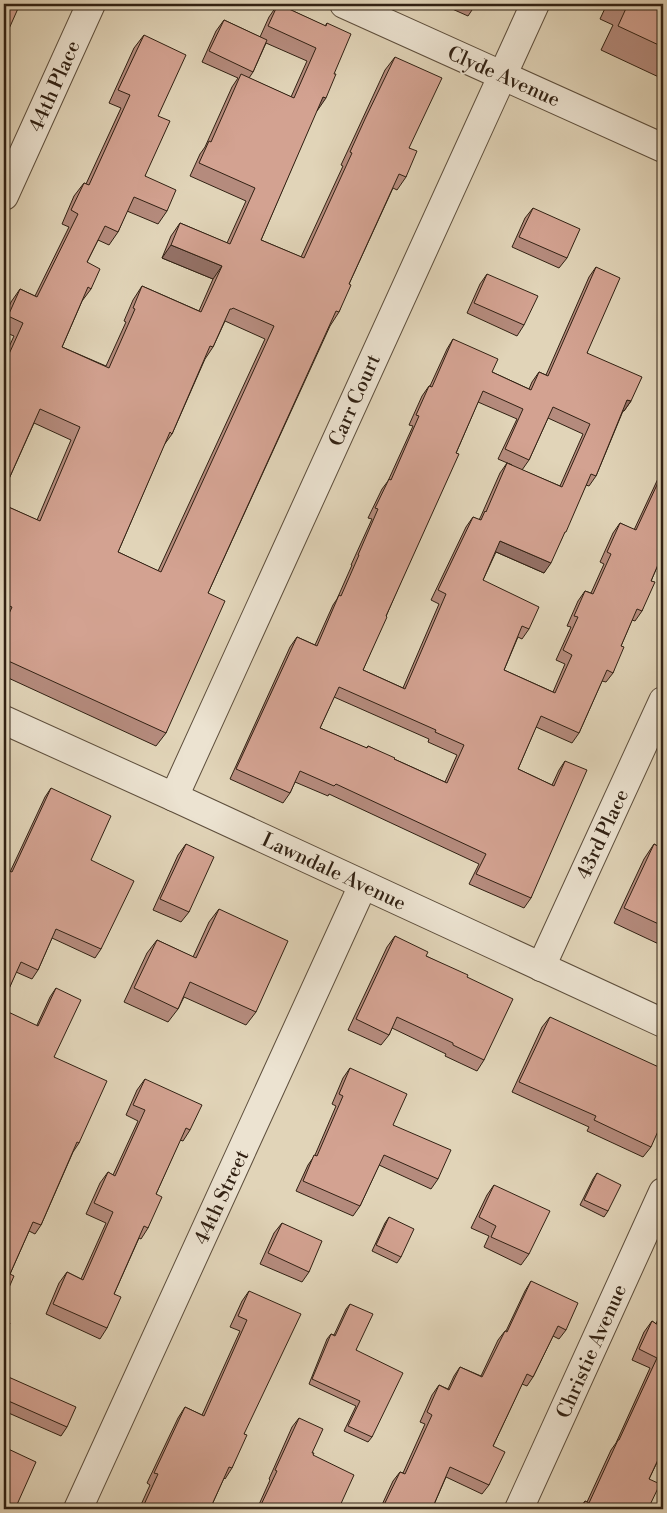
<svg xmlns="http://www.w3.org/2000/svg" width="667" height="1513" viewBox="0 0 667 1513" font-family="'Libre Bodoni',serif">
  <rect width="100%" height="100%" fill="#e1d4b8"/>
  <filter id="stains"><feTurbulence type="fractalNoise" baseFrequency=".004" numOctaves="4"/><feColorMatrix values="0 0 0 0 .2 0 0 0 0 .09 0 0 0 0 .02 0 0 0 .5 -.17"/></filter>
  <radialGradient id="worn" r=".72"><stop offset=".6" stop-color="#630" stop-opacity="0"/><stop offset="1" stop-color="#630" stop-opacity=".3"/></radialGradient>
  <g fill="none" stroke-linecap="round" stroke-linejoin="round">
    <!-- minor casing -->
    <g stroke="#5d4e3c" stroke-width="30">
      <g id="minor">
        <path d="M344 4 663 148"/>
        <path d="M4 196 91 4"/>
        <path d="M4 720 174 797 663 1023"/>
        <path d="M174 797 535 4"/>
        <path d="M541 967 663 701"/>
        <path d="M78 1509 363 885"/>
        <path d="M519 1509 663 1192"/>
      </g>
    </g>
    <!-- minor -->
    <use href="#minor" stroke="#ece3d1" stroke-width="28"/>
  </g>
  <!-- wall -->
  <g fill="#b58b7d" stroke="#312113" fill-rule="evenodd">
    <path d="M278 4 325 26 327 23 317 111H316L261 240 301 257 343 166 341 165 356 133 385 70 395 57 409 148 406 177 397 190 393 188 349 284 339 312 330 326 208 593 166 733 156 746 4 676V505L37 520 71 440 34 423 4 490V358L14 336 4 332V318L11 302 20 289 35 296 69 227 62 224 74 196 84 183 86 184 121 108 109 103 134 48 144 35 158 116 145 176 167 211 158 224 127 211 118 232 109 245 98 240 87 262 91 289 82 301 62 347 106 366 126 322 124 321 133 300 142 286 199 311 213 279 162 258 171 236 180 223 227 243 246 201 190 176 200 154 205 147 232 87 238 78 202 62 216 31 224 20 260 37 269 17ZM266 43 307 61 291 97 249 78 253 72ZM225 321 265 339 158 571 118 552 164 445 172 434 205 359 213 347Z"/>
    <path d="M441 4H476L468 16Z"/>
    <path d="M607 4H655L654 6 663 10V79L601 50 613 25 600 19Z"/>
    <path d="M533 208 567 258 559 268 512 247 525 218Z"/>
    <path d="M596 267 587 353 631 401 624 411H623L596 476 589 486 586 485 561 540 544 573 496 552 483 580 529 629 522 639 518 637 504 670 553 692 565 664 556 660 571 627 567 626 578 601 585 591 591 593 604 564 600 562 613 533 620 523 634 530 663 468V553L651 581 642 611 635 621 632 620 621 646 613 673 606 682 602 681 579 733 572 743 536 727 518 769 552 785 559 770 565 761 531 898 524 908 469 884 479 864 329 794 328 796 295 782 290 793 283 803 230 779 290 647 297 637 315 645 333 605 337 599 352 565H351L372 519 368 518 382 489 388 481 413 426 409 425 422 396 429 386H430L447 349 453 339 492 372 529 389 532 382 539 372 546 375 589 277ZM478 402 517 419 498 459 512 465 507 463 500 473 481 516 479 520 473 517 466 527 431 600 439 604 403 688 363 670ZM548 418 583 434 560 486 522 470 529 460ZM334 697 429 739 428 742 457 755 445 782 394 759 368 746 366 748 320 728Z"/>
    <path d="M487 274 524 325 517 336 467 313 480 284Z"/>
    <path d="M51 788 91 860 101 949 95 958 52 938 38 970 32 979 16 972 4 1000V878L9 871 10 872 45 797Z"/>
    <path d="M186 844 189 912 181 922 153 910 178 855Z"/>
    <path d="M654 844 663 849V946L614 923 644 859Z"/>
    <path d="M219 909 256 1012 246 1025 184 997 178 1009 168 1022 124 1002 147 953 157 940 193 957 209 922Z"/>
    <path d="M395 936 426 956 467 977 484 1060 477 1071 445 1056 446 1054 392 1028 389 1035 381 1045 348 1030 387 947Z"/>
    <path d="M56 988 54 1057 79 1143 73 1152 41 1225 35 1234 29 1231 10 1274 37 1025 50 997Z"/>
    <path d="M550 1017 651 1147 643 1157 587 1131 589 1127 512 1092 542 1027Z"/>
    <path d="M350 1068 393 1125 438 1179 431 1189 379 1165 360 1206 353 1216 296 1191 308 1165 315 1155 336 1106 332 1104 343 1078Z"/>
    <path d="M145 1079 190 1130 183 1141 180 1140 156 1194 148 1228 141 1239 139 1238 114 1294 107 1328 100 1339 46 1314 59 1283 67 1272 81 1279 106 1223 86 1214 100 1183 108 1172 113 1175 138 1121 126 1115 137 1090Z"/>
    <path d="M597 1173 608 1211 604 1217 580 1205 593 1179Z"/>
    <path d="M494 1185 529 1254 521 1265 484 1247 489 1236 471 1228 487 1195Z"/>
    <path d="M389 1217 401 1257 397 1263 372 1251 385 1223Z"/>
    <path d="M282 1223 309 1272 302 1282 260 1264 274 1233Z"/>
    <path d="M531 1281 566 1330 559 1339 553 1336 533 1377 527 1386 522 1384 493 1446 489 1485 482 1494 446 1477 432 1509H380L393 1481 400 1472 403 1473 425 1424 420 1422 432 1395 439 1385 448 1389 454 1376 460 1367 481 1376 498 1340 505 1331H506L525 1291Z"/>
    <path d="M249 1291 244 1434 232 1468 225 1479 224 1478 210 1509H139L150 1485 147 1483 178 1418 185 1407 202 1415 240 1331 230 1327 242 1301Z"/>
    <path d="M350 1304 356 1350 372 1437 368 1442 344 1431 356 1406 309 1384 327 1339 331 1334 334 1335 346 1309Z"/>
    <path d="M663 1307V1453L662 1452 649 1479 648 1509H579L585 1501 587 1502 611 1450 616 1443 650 1368 632 1360 644 1332 652 1321 656 1324Z"/>
    <path d="M4 1375 67 1427 61 1436 4 1411Z"/>
    <path d="M299 1418 313 1455 339 1508 342 1509H257L270 1480 269 1479 292 1427Z"/>
  </g>
  <!-- shaded-wall -->
  <g fill="#947166" stroke="#312113">
    <path d="M323 97 326 98 317 111 313 110Z"/>
    <path d="M171 245 222 266 213 279 162 258Z"/>
    <path d="M627 400 631 401 624 411 621 410Z"/>
    <path d="M500 541 551 563 544 573 494 551Z"/>
  </g>
  <!-- building -->
  <g fill="#d3a291" stroke="#312113" fill-rule="evenodd">
    <path d="M4 4H20L4 40Z"/>
    <path d="M278 4 326 26 327 23 351 34 334 74H336L326 98 323 97 261 240 304 258 352 153 350 152 365 119 395 57 442 78 409 148 417 151 406 177 399 174 349 284 351 285 339 312 336 311 208 593 225 601 166 733 4 659V625L12 607 4 604V505L40 521 80 427 40 409 4 490V365L23 323 8 316 20 289 37 297 78 214 71 210 84 183 89 185 130 95 118 90 144 35 186 55 158 116 170 121 145 176 176 190 167 211 134 197 118 232 105 226 87 262 100 269 91 289 88 287 62 347 109 368 135 309 133 308 142 286 201 312 222 266 171 245 180 223 230 244 255 188 199 163 209 141 211 142 241 74 294 98 316 48 268 26ZM233 308 274 326 161 572 118 552 170 432 172 434 210 346 213 347 230 309H232Z"/>
    <path d="M628 4H655L654 6 663 10V47L618 26Z"/>
    <path d="M224 20 267 40 253 72 209 51Z"/>
    <path d="M533 208 580 229 567 258 519 237Z"/>
    <path d="M596 267 620 278 587 353 642 377 631 401 627 400 596 476 591 474 566 532H565L551 563 500 541 483 580 539 607 529 629 522 626 504 670 555 693 572 655 563 650 578 617 574 616 585 591 593 594 611 554 607 552 620 523 636 530 663 472V553L651 581 655 582 642 611 637 609 621 646 624 647 613 673 607 670 579 733 541 716 518 769 554 786 565 761 587 770 531 898 476 874 486 854 336 784 334 786 300 771 290 793 236 769 297 637 317 646 339 595 341 596 359 555H358L378 509 375 508 389 479 391 480 419 416 416 415 429 386 432 387 453 339 498 359 492 372 531 390 539 372 548 376ZM483 391 523 409 505 449 529 460 553 407 590 424 562 487 507 463 486 512 485 511 481 520 473 517 438 590 446 594 405 689 363 670 387 617 386 616 459 454 456 453ZM339 687 436 730 435 732 464 745 447 783 394 759 395 758 368 746 367 748 320 728Z"/>
    <path d="M487 274 538 296 524 325 474 303Z"/>
    <path d="M51 788 111 816 91 860 134 881 101 949 56 929 38 970 21 962 4 1000V882L9 871 12 872Z"/>
    <path d="M186 844 214 857 189 912 160 899Z"/>
    <path d="M654 844 663 849V926L624 908Z"/>
    <path d="M219 909 288 941 256 1012 190 982 178 1009 134 988 157 940 196 958Z"/>
    <path d="M395 936 428 952 426 956 468 975 467 977 513 999 484 1060 453 1045V1043L397 1017 389 1035 356 1019Z"/>
    <path d="M56 988 81 1000 54 1057 107 1081 79 1143 77 1142 41 1225 33 1222 10 1274 14 1276 4 1299V1010L38 1026Z"/>
    <path d="M550 1017 663 1069V1120L651 1147 594 1120 596 1116 519 1082Z"/>
    <path d="M350 1068 407 1094 393 1125 451 1150 438 1179 384 1155 360 1206 303 1181 314 1155 317 1156 343 1096 339 1094Z"/>
    <path d="M145 1079 202 1105 190 1130 186 1128 156 1194 162 1197 148 1228 144 1226 114 1294 121 1297 107 1328 53 1304 67 1272 83 1280 113 1212 94 1203 108 1172 115 1176 145 1110 133 1105Z"/>
    <path d="M597 1173 621 1185 608 1211 584 1200Z"/>
    <path d="M494 1185 550 1211 529 1254 491 1237 496 1226 479 1217Z"/>
    <path d="M389 1217 414 1229 401 1257 376 1245Z"/>
    <path d="M282 1223 322 1241 309 1272 268 1253Z"/>
    <path d="M531 1281 578 1303 566 1330 558 1326 533 1377 527 1374 493 1446 505 1452 489 1485 450 1467 432 1509H382L400 1472 405 1474 432 1415 427 1412 439 1385 449 1390 460 1367 482 1377 505 1331 507 1332Z"/>
    <path d="M249 1291 301 1314 244 1434 247 1435 232 1468 229 1467 210 1509H142L158 1474 154 1473 185 1407 204 1416 247 1320 238 1316Z"/>
    <path d="M350 1304 373 1314 356 1350 403 1373 372 1437 348 1426 360 1401 312 1379 331 1334 335 1336Z"/>
    <path d="M663 1313V1449L649 1479 660 1484 648 1509H581L585 1501 589 1503 618 1440H619L657 1358 639 1349 652 1321 658 1325Z"/>
    <path d="M4 1320 10 1323 4 1338Z"/>
    <path d="M4 1375 76 1407 67 1427 4 1399Z"/>
    <path d="M299 1418 323 1429 312 1453H314L313 1455 354 1475 339 1508 342 1509H259L277 1471 275 1470Z"/>
    <path d="M4 1447 36 1462 15 1509H4Z"/>
  </g>
  <g text-anchor="middle" stroke-width="4" stroke-linejoin="round" paint-order="stroke">
    <!-- street labels -->
    <g font-size="20" fill="#312113" stroke="#ece3d1">
      <text transform="translate(504 76) rotate(24)" y="7">Clyde Avenue</text>
      <text transform="translate(54 86) rotate(-66)" y="7">44th Place</text>
      <text transform="translate(354 400) rotate(-66)" y="7">Carr Court</text>
      <text transform="translate(602 834) rotate(-65)" y="7">43rd Place</text>
      <text transform="translate(334 871) rotate(25)" y="7">Lawndale Avenue</text>
      <text transform="translate(221 1197) rotate(-65)" y="7">44th Street</text>
      <text transform="translate(591 1351) rotate(-66)" y="7">Christie Avenue</text>
    </g>
  </g>
  <!-- margin -->
  <rect width="667" height="1513" fill="none" stroke="#e1d4b8" stroke-width="20"/>
  <rect x="5" y="5" width="657" height="1503" fill="none" stroke="#312113" stroke-width="2.5"/>
  <rect x="10" y="10" width="647" height="1493" fill="none" stroke="#312113"/>
  <rect width="100%" height="100%" filter="url(#stains)"/>
  <rect width="100%" height="100%" fill="url(#worn)"/>
</svg>
